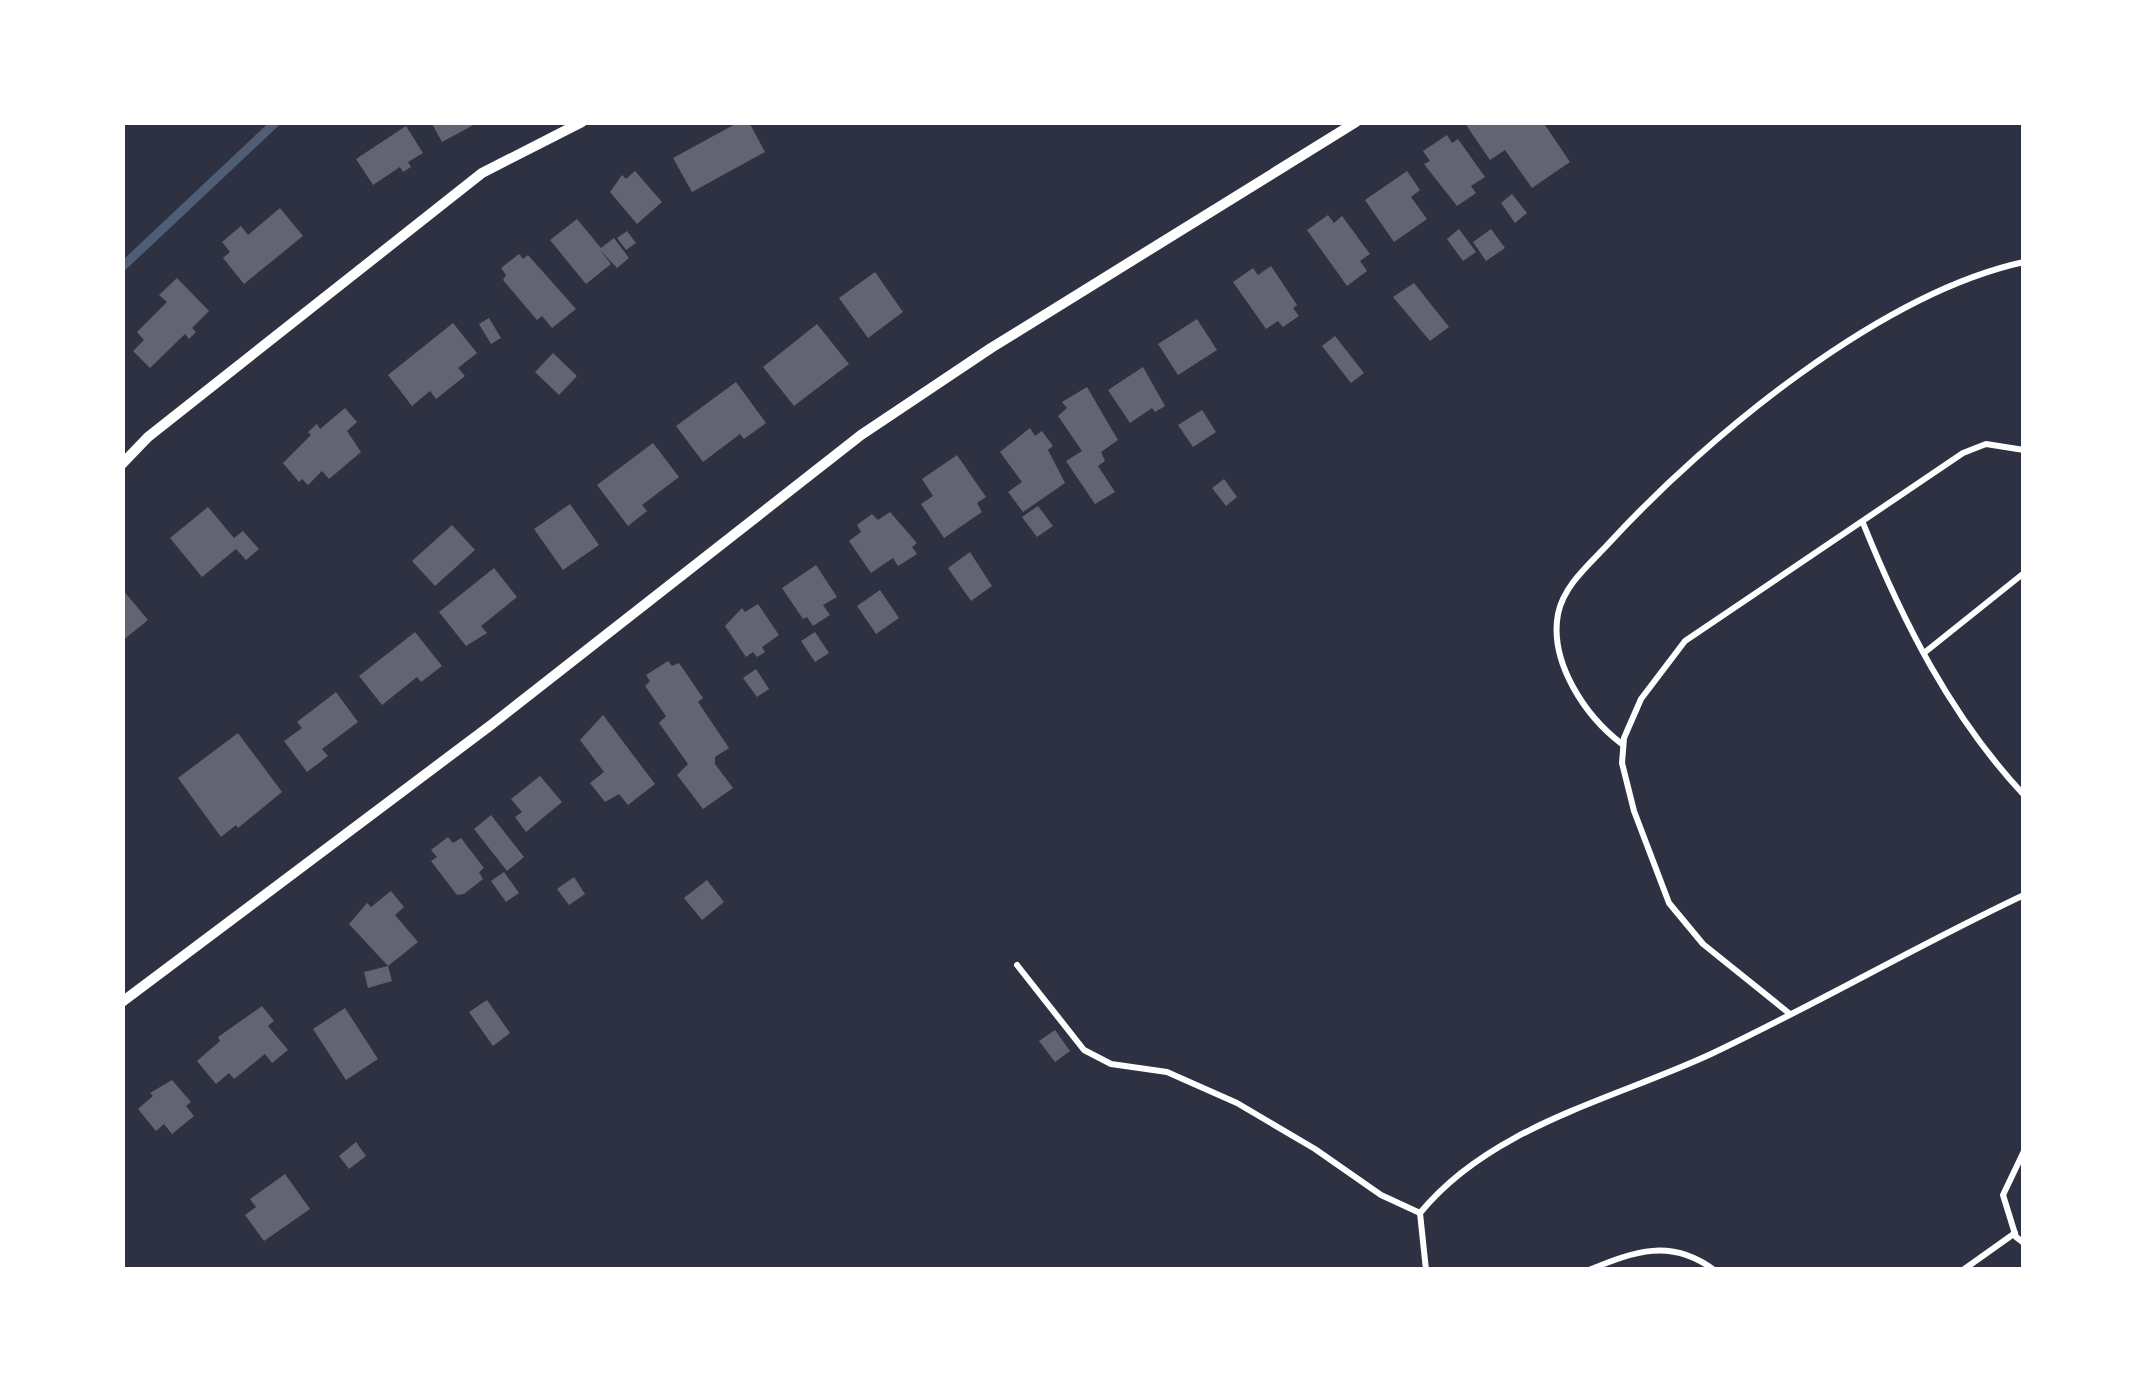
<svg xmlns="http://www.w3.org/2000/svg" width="2146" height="1392" viewBox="0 0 2146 1392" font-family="'Fira Sans',sans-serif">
  <rect width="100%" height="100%" fill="#2d3142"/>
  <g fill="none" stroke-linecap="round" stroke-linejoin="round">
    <!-- stream -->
    <path stroke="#4f5d75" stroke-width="9" d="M122 267 276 122"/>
  </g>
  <!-- building -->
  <g fill="#626471">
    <path d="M431 122H479L442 142Z"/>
    <path d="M739 122H749L765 152 692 192 673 158Z"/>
    <path d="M1464 122H1543L1570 162 1532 188 1505 150 1490 160Z"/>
    <path d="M406 126 423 153 408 162 411 167 403 172 400 167 373 185 356 159Z"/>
    <path d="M1447 135 1452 143 1458 139 1485 177 1471 186 1476 193 1457 206 1424 164 1430 161 1423 151Z"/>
    <path d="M635 171 662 202 637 224 610 192 622 175 626 179Z"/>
    <path d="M1407 171 1420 190 1411 197 1427 219 1394 242 1365 200Z"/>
    <path d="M1512 194 1527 213 1515 223 1501 203Z"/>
    <path d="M280 208 303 236 244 284 223 258 230 252 222 242 241 226 248 235Z"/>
    <path d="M1328 215 1334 223 1342 216 1370 254 1360 261 1367 271 1347 286 1307 230Z"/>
    <path d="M577 219 601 248 614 238 629 258 617 268 600 250 611 264 586 284 550 240Z"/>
    <path d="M1459 229 1476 252 1463 261 1447 239Z"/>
    <path d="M1491 229 1505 248 1486 261 1473 242Z"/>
    <path d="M627 231 636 243 626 250 617 238Z"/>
    <path d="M519 254 523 259 528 255 576 309 552 328 542 316 537 320 503 280 506 275 501 268Z"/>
    <path d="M1271 266 1297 305 1293 308 1299 316 1283 327 1278 321 1266 329 1233 282 1253 268 1258 275Z"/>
    <path d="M875 272 903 312 868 338 839 298Z"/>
    <path d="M177 278 209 311 192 328 196 332 189 339 185 334 150 368 133 351 144 340 137 332 167 302 159 295Z"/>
    <path d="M1414 283 1449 327 1430 341 1393 297Z"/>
    <path d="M489 318 501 338 491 344 479 324Z"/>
    <path d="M1197 319 1217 350 1178 375 1158 344Z"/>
    <path d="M453 323 477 353 458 368 465 376 436 399 430 391 412 406 388 375Z"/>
    <path d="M817 324 849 364 794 406 763 367Z"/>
    <path d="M1335 336 1364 373 1351 383 1322 346Z"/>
    <path d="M553 353 577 376 559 395 535 372Z"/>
    <path d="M1143 367 1165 406 1155 412 1152 408 1130 423 1108 390Z"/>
    <path d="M736 382 766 423 744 439 740 434 703 462 676 426Z"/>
    <path d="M1087 387 1118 440 1101 452 1105 461 1098 466 1115 492 1095 504 1066 461 1082 451 1058 416 1067 408 1062 402Z"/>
    <path d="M345 408 357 422 347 431 361 452 329 479 322 471 308 485 302 479 299 482 283 463 311 435 308 432 317 424 320 429Z"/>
    <path d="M1202 410 1216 432 1193 447 1178 425Z"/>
    <path d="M1030 428 1035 436 1042 431 1053 446 1048 450 1065 483 1023 512 1008 492 1022 482 1000 452Z"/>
    <path d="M653 443 679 477 642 505 647 511 628 526 597 485Z"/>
    <path d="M957 455 986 497 977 503 982 512 944 538 921 504 933 496 922 479Z"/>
    <path d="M1224 479 1237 497 1226 506 1212 488Z"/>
    <path d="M570 504 599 545 563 570 534 529Z"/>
    <path d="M1038 506 1053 526 1037 537 1022 517Z"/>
    <path d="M208 507 234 538 243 531 259 549 246 560 236 549 202 577 170 538Z"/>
    <path d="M890 512 917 543 912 547 917 554 898 566 893 558 871 573 849 541 861 532 857 525 872 514 878 520Z"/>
    <path d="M452 525 475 550 435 586 412 561Z"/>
    <path d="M970 552 992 586 971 601 948 568Z"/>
    <path d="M816 565 837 597 823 605 830 615 813 626 807 617 803 619 782 588Z"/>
    <path d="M494 568 517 597 481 626 487 633 466 646 439 612Z"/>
    <path d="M122 589 148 620 122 641Z"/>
    <path d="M880 590 899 618 876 634 857 606Z"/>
    <path d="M758 604 779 635 762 647 765 652 757 657 753 652 746 657 725 626 742 608 745 612Z"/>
    <path d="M415 632 442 666 421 682 417 677 382 705 359 676Z"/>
    <path d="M815 632 829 653 815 662 801 641Z"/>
    <path d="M668 661 672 666 679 663 703 698 698 702 729 748 715 757V764L733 788 703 809 677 775 688 764 659 723 666 716 645 686 650 681 646 675Z"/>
    <path d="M756 669 769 689 757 697 743 678Z"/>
    <path d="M336 692 358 722 322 749 328 756 307 772 284 741 302 728 297 722Z"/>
    <path d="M603 715 655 784 628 805 619 794 605 802 590 783 604 772 580 740Z"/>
    <path d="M238 733 282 792 238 828 236 825 221 837 178 778Z"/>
    <path d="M540 776 562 802 526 832 515 817 522 812 511 799Z"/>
    <path d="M491 815 524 857 507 871 474 829Z"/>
    <path d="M448 837 453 843 461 838 484 868 479 872 483 879 464 894 457 895 431 861 437 857 431 850Z"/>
    <path d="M504 872 519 893 506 902 491 881Z"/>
    <path d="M574 877 585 894 569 905 557 889Z"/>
    <path d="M707 880 724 902 702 920 684 898Z"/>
    <path d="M391 891 404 907 395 915 418 942 388 966 392 981 368 988 364 972 388 966 349 924 367 903 371 907Z"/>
    <path d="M487 1000 510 1033 493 1046 469 1012Z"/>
    <path d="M262 1006 274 1021 268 1026 288 1050 272 1063 265 1054 234 1079 229 1073 216 1084 197 1061 220 1041 218 1037Z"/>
    <path d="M345 1008 378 1059 346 1080 313 1029Z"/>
    <path d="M1055 1030 1070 1051 1055 1062 1039 1041Z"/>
    <path d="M172 1080 191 1102 186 1106 194 1116 172 1134 164 1124 156 1131 138 1109 153 1096 150 1093Z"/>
    <path d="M356 1142 366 1156 349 1169 339 1156Z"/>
    <path d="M285 1174 310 1209 264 1241 245 1215 256 1207 250 1199Z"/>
  </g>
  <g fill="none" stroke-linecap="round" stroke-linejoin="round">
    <!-- service -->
    <g stroke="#fff" stroke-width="6">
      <path d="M1863 523C1903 622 1951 717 2024 795"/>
      <path d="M1924 653 2024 573"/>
      <path d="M1622 744C1585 716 1549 662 1558 614 1564 584 1592 562 1611 541 1709 435 1881 293 2024 262"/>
      <path d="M1017 965 1084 1050 1111 1064 1167 1072 1237 1103 1315 1149 1381 1195 1420 1213"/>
      <path d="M1790 1014 1703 944 1669 903 1634 811 1622 763 1624 738 1641 699 1685 641 1963 453 1986 444 2024 450"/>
      <path d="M2024 1151 2003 1195 2016 1237 2024 1243"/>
      <path d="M1426 1270 1420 1213C1491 1126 1612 1100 1711 1054 1817 1004 1918 945 2024 895"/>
      <path d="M1589 1270C1635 1251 1671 1238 1714 1270"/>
      <path d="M1963 1270 2015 1233"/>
    </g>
    <!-- minor -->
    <g stroke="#fff" stroke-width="10">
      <path d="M122 464 148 437 482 173 582 122"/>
      <path d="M122 1002 491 725 861 435 991 348 1356 122"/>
    </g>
  </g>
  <!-- border -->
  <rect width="2146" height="1392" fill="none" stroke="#ffffff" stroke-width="250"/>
</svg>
